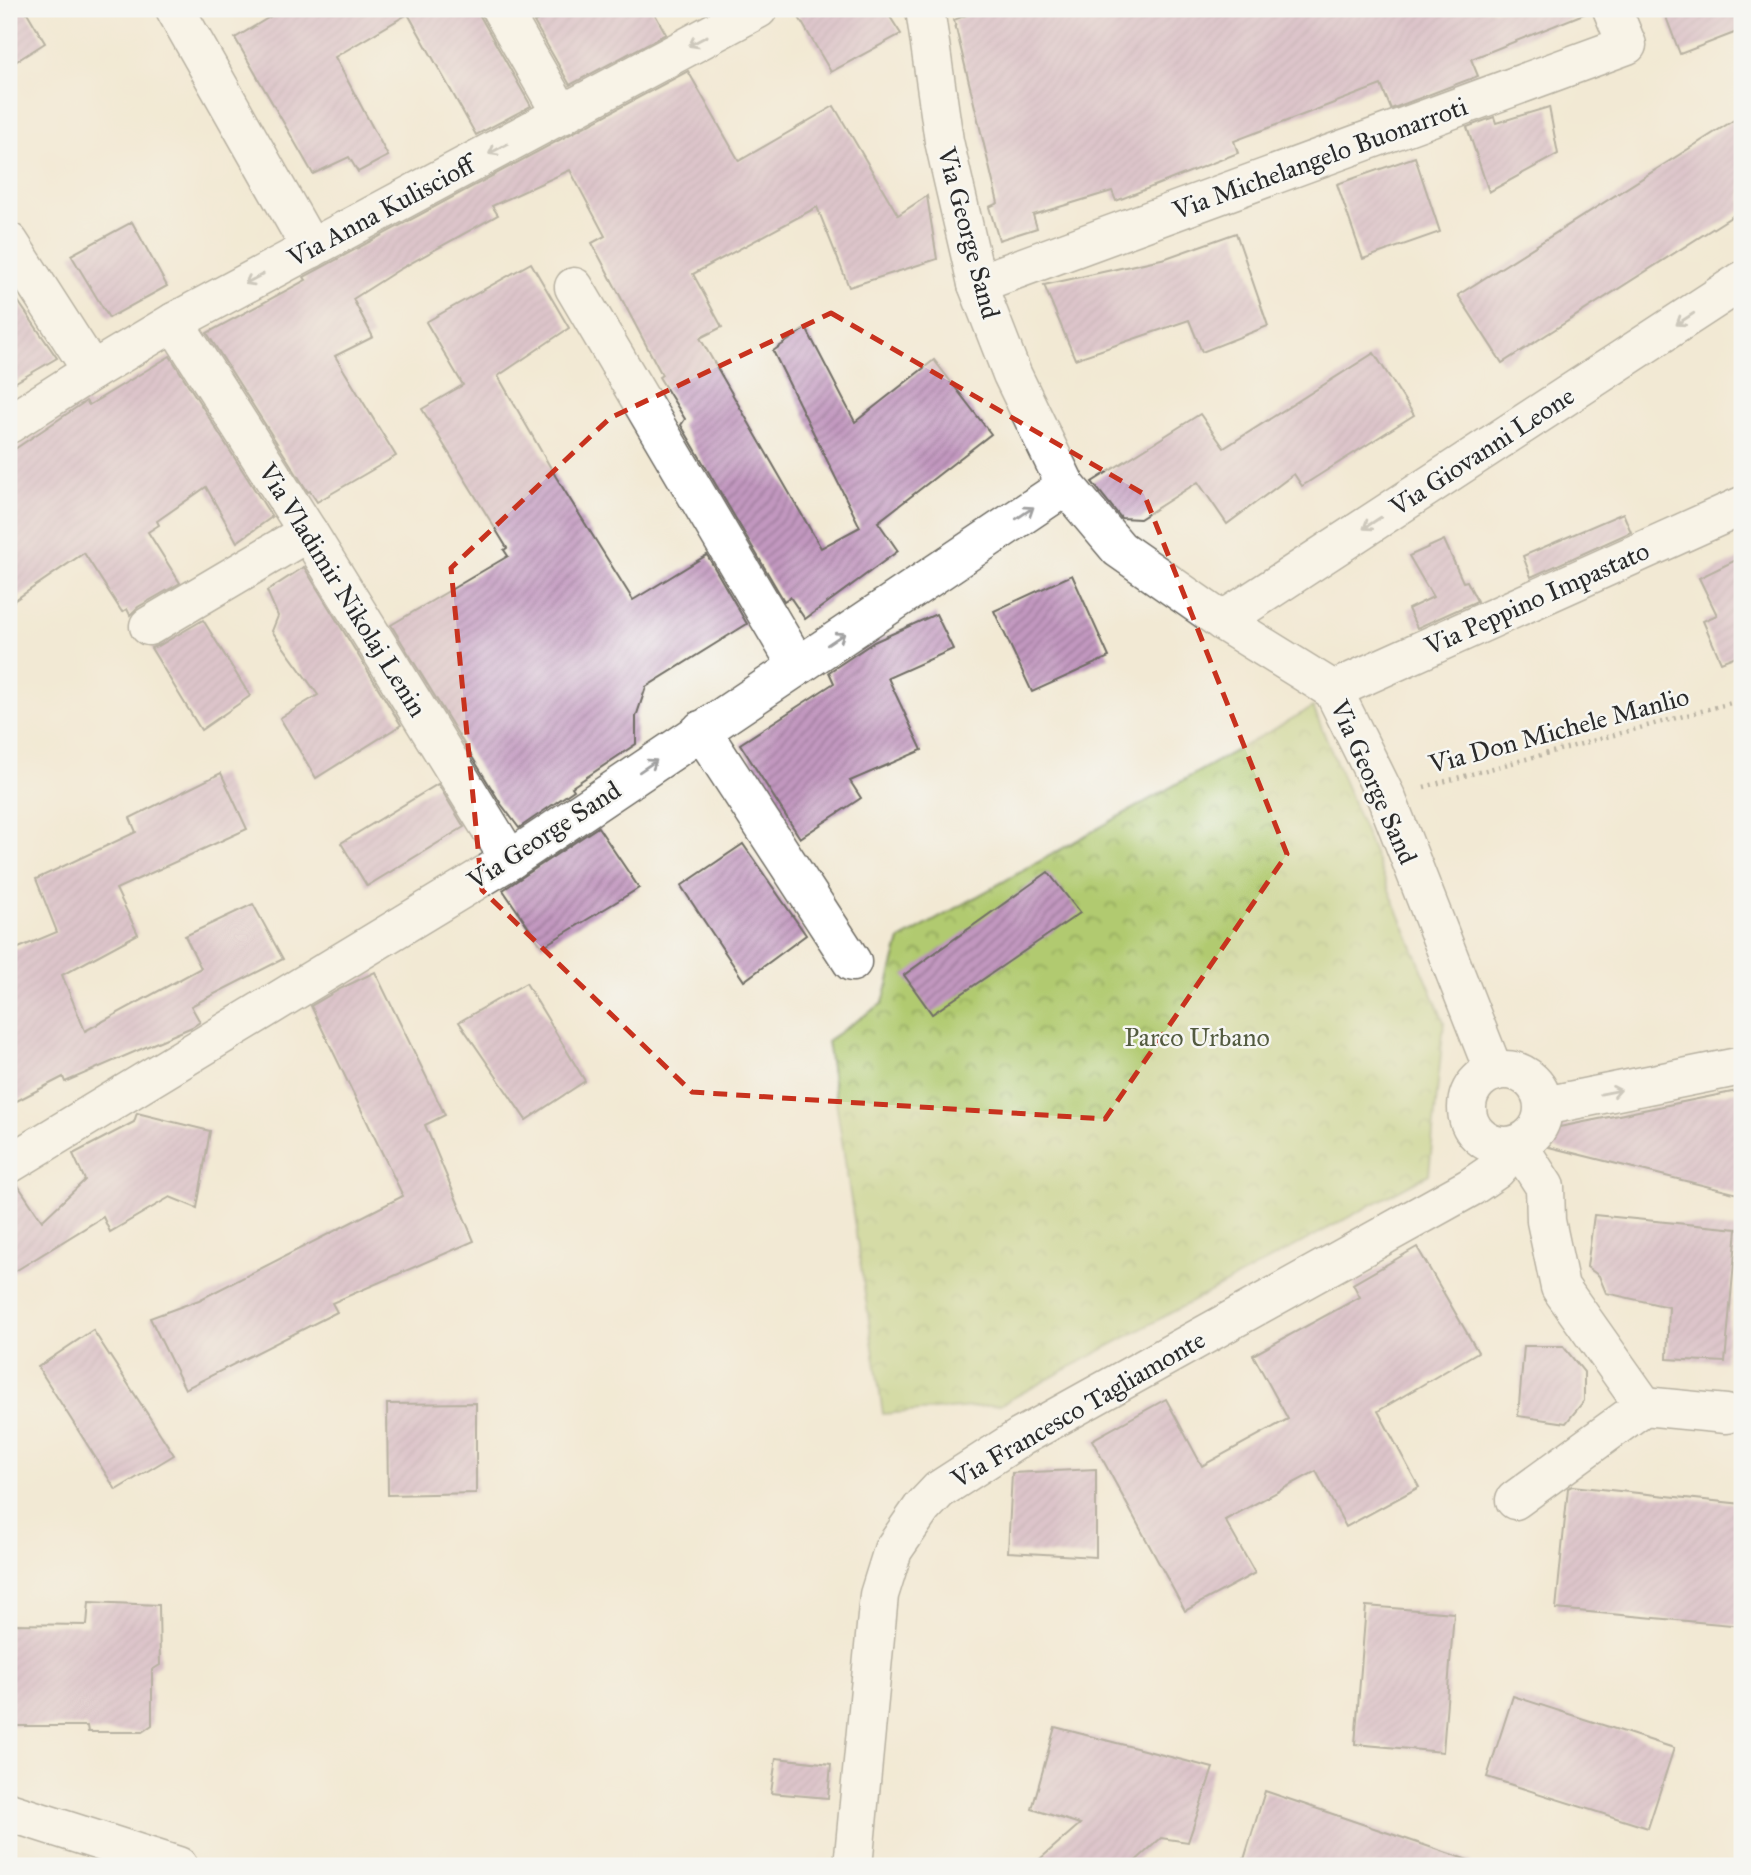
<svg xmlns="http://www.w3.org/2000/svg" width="1751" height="1875" viewBox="0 0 1751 1875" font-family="'IM FELL Great Primer',serif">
  <defs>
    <pattern id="park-crowns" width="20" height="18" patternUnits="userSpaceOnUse" patternTransform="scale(1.75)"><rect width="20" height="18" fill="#b1ca70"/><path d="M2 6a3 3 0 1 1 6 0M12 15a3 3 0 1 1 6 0" fill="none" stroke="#90a45c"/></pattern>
    <pattern id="building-hatch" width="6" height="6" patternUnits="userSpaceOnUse" patternTransform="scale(1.75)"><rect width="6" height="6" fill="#c298c0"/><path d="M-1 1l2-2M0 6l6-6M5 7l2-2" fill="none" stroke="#9e7c9c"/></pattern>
  </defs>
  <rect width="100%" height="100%" fill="#f6f6f2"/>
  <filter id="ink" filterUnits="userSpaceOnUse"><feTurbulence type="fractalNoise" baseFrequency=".0143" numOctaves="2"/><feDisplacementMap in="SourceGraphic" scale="14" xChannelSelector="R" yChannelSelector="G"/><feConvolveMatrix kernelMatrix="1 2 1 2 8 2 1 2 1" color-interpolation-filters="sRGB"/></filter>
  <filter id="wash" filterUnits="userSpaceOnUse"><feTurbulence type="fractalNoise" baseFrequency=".00686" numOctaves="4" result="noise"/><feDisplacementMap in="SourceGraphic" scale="28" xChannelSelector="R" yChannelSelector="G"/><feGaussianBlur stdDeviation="1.57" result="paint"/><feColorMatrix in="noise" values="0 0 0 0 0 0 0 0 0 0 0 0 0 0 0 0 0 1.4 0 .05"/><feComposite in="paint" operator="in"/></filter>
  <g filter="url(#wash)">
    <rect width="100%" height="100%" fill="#f2e9d4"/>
    <!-- park -->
    <path fill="url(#park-crowns)" stroke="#6e7a4e" stroke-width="2" d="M1313 707 1444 1022 1429 1174 1000 1405 883 1414 827 1041 883 1003 900 940Z"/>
    <g id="blocks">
      <!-- building -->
      <g fill="url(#building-hatch)">
        <path d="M9 9H25L45 43 9 66Z"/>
        <path d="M283 9H476L531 106 476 135 408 14 335 57 388 156 358 172 349 157 313 174 235 38Z"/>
        <path d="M558 9H652L666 34 570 85 534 22Z"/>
        <path d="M794 9H885L901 34 831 72Z"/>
        <path d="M981 9H1591V11L1471 59 1478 76 1391 109 1381 85 1234 141 1238 153 1116 201 1112 191 1033 215 1037 228 999 240 989 207 998 203 954 20Z"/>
        <path d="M1663 9H1742V30L1680 54Z"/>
        <path d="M688 71 739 161 834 106 898 215 927 196 937 259 849 287 817 207 693 274 722 327 700 338 821 548 860 527 773 351 806 328 855 422 934 360 991 434 878 522 898 551 805 619 790 597 784 601 681 425 685 419 659 377 662 375 592 243 605 236 570 170 492 206 498 215 400 269 353 299 373 337 335 356 396 456 317 502 310 491 308 492 207 333 306 280 304 277Z"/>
        <path d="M1549 107 1558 154 1489 192 1467 127 1494 117 1496 123Z"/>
        <path d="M1742 115V210L1502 363 1458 295Z"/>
        <path d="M1415 157 1440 232 1363 259 1337 184Z"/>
        <path d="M132 222 167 286 109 318 71 255Z"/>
        <path d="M1236 233 1268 326 1202 352 1189 320 1075 359 1044 285 1166 258Z"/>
        <path d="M531 263 569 328 498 376 556 477 633 600 707 555 747 624 646 687 636 717V744L572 787 574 790 519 828 501 804 391 625 508 556 504 550 507 548 422 409 463 385 426 322Z"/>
        <path d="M9 288 57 358 9 386Z"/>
        <path d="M1374 353 1414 415 1302 486 1294 474 1227 524 1198 482 1140 519 1121 518 1092 482 1200 414 1224 448Z"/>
        <path d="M170 356 272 517 237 542 206 487 157 521 159 525 148 532 180 583 138 607 130 615 127 609 122 612 84 553 9 604V453L86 401 89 405Z"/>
        <path d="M1623 513 1631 532 1531 577 1523 556Z"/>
        <path d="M1444 540 1463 582 1467 581 1477 601 1417 628 1408 609 1433 597 1409 556Z"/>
        <path d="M1742 557V669L1736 656 1721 662 1703 621 1717 615 1699 578Z"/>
        <path d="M304 567 401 725 316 778 280 718 318 695 272 631 278 616 267 591Z"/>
        <path d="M1072 575 1109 657 1032 692 994 611Z"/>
        <path d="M936 614 953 649 888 678 922 750 850 781 861 798 800 838 740 744 834 683 829 672 874 642Z"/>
        <path d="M203 620 250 696 201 730 151 648 160 645Z"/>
        <path d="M221 773 247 829 116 889 138 934 62 975 85 1031 201 968 185 936 253 904 283 959 191 1006 200 1022 192 1027 65 1082 63 1077 9 1105V952L57 932 36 879 136 832 130 818Z"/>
        <path d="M438 784 464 827 367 886 341 843Z"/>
        <path d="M598 827 639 888 542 947 503 890Z"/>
        <path d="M743 844 806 935 744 981 681 886Z"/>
        <path d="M1048 872 1080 913 932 1014 904 975Z"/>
        <path d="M375 972 445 1115 425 1125 474 1241 332 1303 337 1312 185 1389 150 1318 199 1300 403 1196 311 1006 342 988Z"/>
        <path d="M526 983 585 1081 526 1120 459 1022Z"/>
        <path d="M1742 1090V1195L1545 1146 1535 1132Z"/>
        <path d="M137 1113 210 1131 197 1208 170 1197 110 1232 103 1217 9 1275V1186L17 1184 42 1221 85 1180 73 1154 134 1122Z"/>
        <path d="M1594 1215 1737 1229 1725 1362 1667 1359 1669 1307 1606 1293 1599 1276 1587 1267Z"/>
        <path d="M1417 1247 1478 1352 1378 1411 1419 1487 1346 1527 1316 1471 1225 1520 1255 1573 1185 1611 1092 1440 1166 1399 1202 1466 1288 1419 1253 1355 1360 1297 1353 1284Z"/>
        <path d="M93 1330 174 1455 116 1490 38 1367Z"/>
        <path d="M1524 1346H1563L1584 1372V1401L1566 1423 1518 1416Z"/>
        <path d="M476 1403V1493L388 1495 387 1404Z"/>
        <path d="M1096 1469V1557L1008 1552 1012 1473Z"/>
        <path d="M1572 1486 1742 1504V1626L1556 1609 1568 1488Z"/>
        <path d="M89 1602 159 1605 160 1665 152 1670V1725L142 1732H88L87 1726H9V1624L87 1625Z"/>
        <path d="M1366 1606 1454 1613 1443 1752 1355 1744Z"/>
        <path d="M1513 1696 1674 1748 1648 1828 1487 1777Z"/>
        <path d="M1055 1727 1213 1768 1188 1842 1161 1838 1130 1866H1032L1080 1824 1032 1809Z"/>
        <path d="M776 1758 831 1764 828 1798 771 1793Z"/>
        <path d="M1265 1791 1471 1861V1866H1242Z"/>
      </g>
    </g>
  </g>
  <g filter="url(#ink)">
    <use href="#blocks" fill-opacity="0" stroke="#716e66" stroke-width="2"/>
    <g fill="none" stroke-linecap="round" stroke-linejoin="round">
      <!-- street casing -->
      <g stroke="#716e66" stroke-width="41">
        <g id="street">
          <path d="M175 9 311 249"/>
          <path d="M501 9 562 115"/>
          <path d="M925 9 944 141 977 284 1012 374 1066 486 1119 549 1222 621 1333 690 1386 797 1494 1072"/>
          <path d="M9 242 92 371"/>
          <path d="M977 284 1627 45 1612 9"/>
          <path d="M574 287 797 665"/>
          <path d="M174 322 308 532 510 860"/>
          <path d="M9 424 92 371 174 322 758 9"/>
          <path d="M1222 621 1742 281"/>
          <path d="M149 626 308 532"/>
          <path d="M1333 690 1742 506"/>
          <path d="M701 730 852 962"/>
          <circle cx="1505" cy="1108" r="38"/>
          <path d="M1544 1106 1742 1066"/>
          <path d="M9 1164 510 860 1066 486"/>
          <path d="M1644 1406 1726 1414"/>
          <path d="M1515 1500 1644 1406 1560 1287 1546 1221 1545 1187 1518 1145"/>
          <path d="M853 1866 879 1595 893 1550 922 1508 939 1490 1021 1437 1471 1187 1496 1170 1518 1145"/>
        </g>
      </g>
      <!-- secondary casing -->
      <g stroke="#716e66" stroke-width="41">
        <path id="secondary" d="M9 1812 178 1866"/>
      </g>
      <!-- path -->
      <path stroke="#716e66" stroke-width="4.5" stroke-dasharray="2 5" stroke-linecap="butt" d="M1424 787 1742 700"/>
      <!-- street -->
      <use href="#street" stroke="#fff" stroke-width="38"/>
      <!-- secondary -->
      <use href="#secondary" stroke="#fff" stroke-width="38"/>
    </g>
    <!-- one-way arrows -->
    <defs><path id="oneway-shaft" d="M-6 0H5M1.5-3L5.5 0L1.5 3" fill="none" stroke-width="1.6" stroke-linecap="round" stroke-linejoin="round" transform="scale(1.75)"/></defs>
    <g stroke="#a0a0a0">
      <use href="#oneway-shaft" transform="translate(698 41) rotate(152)"/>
      <use href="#oneway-shaft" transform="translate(498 149) rotate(152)"/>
      <use href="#oneway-shaft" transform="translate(254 279) rotate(152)"/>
      <use href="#oneway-shaft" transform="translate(1685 319) rotate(147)"/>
      <use href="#oneway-shaft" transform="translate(1025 513) rotate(-34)"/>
      <use href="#oneway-shaft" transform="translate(1372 523) rotate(147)"/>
      <use href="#oneway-shaft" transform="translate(836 639) rotate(-34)"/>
      <use href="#oneway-shaft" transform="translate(648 766) rotate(-34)"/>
      <use href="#oneway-shaft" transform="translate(1611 1092) rotate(-11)"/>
    </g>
  </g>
  <!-- marked area -->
  <path d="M0 0H1751V1875H0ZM831 313 1144 494 1287 854 1105 1119 692 1092 482 890 451 568 610 418Z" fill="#f2e9d4" fill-opacity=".55" fill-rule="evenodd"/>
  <path fill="none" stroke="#c8321e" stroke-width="5" stroke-dasharray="14 9" stroke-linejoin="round" d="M831 313 1144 494 1287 854 1105 1119 692 1092 482 890 451 568 610 418Z"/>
  <g text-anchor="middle" stroke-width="5" stroke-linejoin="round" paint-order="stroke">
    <!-- street labels -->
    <g font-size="26" fill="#2b2b2b" stroke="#f6f6f2">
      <text transform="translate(1320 158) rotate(-20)" y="9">Via Michelangelo Buonarroti</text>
      <text transform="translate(381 211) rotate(-28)" y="9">Via Anna Kuliscioff</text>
      <text transform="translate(969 233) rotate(75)" y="9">Via George Sand</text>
      <text transform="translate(1482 451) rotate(-33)" y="9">Via Giovanni Leone</text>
      <text transform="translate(343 590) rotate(58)" y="9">Via Vladimir Nikolaj Lenin</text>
      <text transform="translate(1537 598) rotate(-24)" y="9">Via Peppino Impastato</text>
      <text transform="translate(1559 730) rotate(-15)" y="9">Via Don Michele Manlio</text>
      <text transform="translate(1374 782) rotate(66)" y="9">Via George Sand</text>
      <text transform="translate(544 835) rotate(-33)" y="9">Via George Sand</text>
      <text transform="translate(1078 1409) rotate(-30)" y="9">Via Francesco Tagliamonte</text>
    </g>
    <!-- park labels -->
    <g font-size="26" fill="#535b40" stroke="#f6f6f2">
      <text x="1197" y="1046">Parco Urbano</text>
    </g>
  </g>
  <!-- margin -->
  <rect width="1751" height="1875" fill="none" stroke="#f6f6f2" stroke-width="35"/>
</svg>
